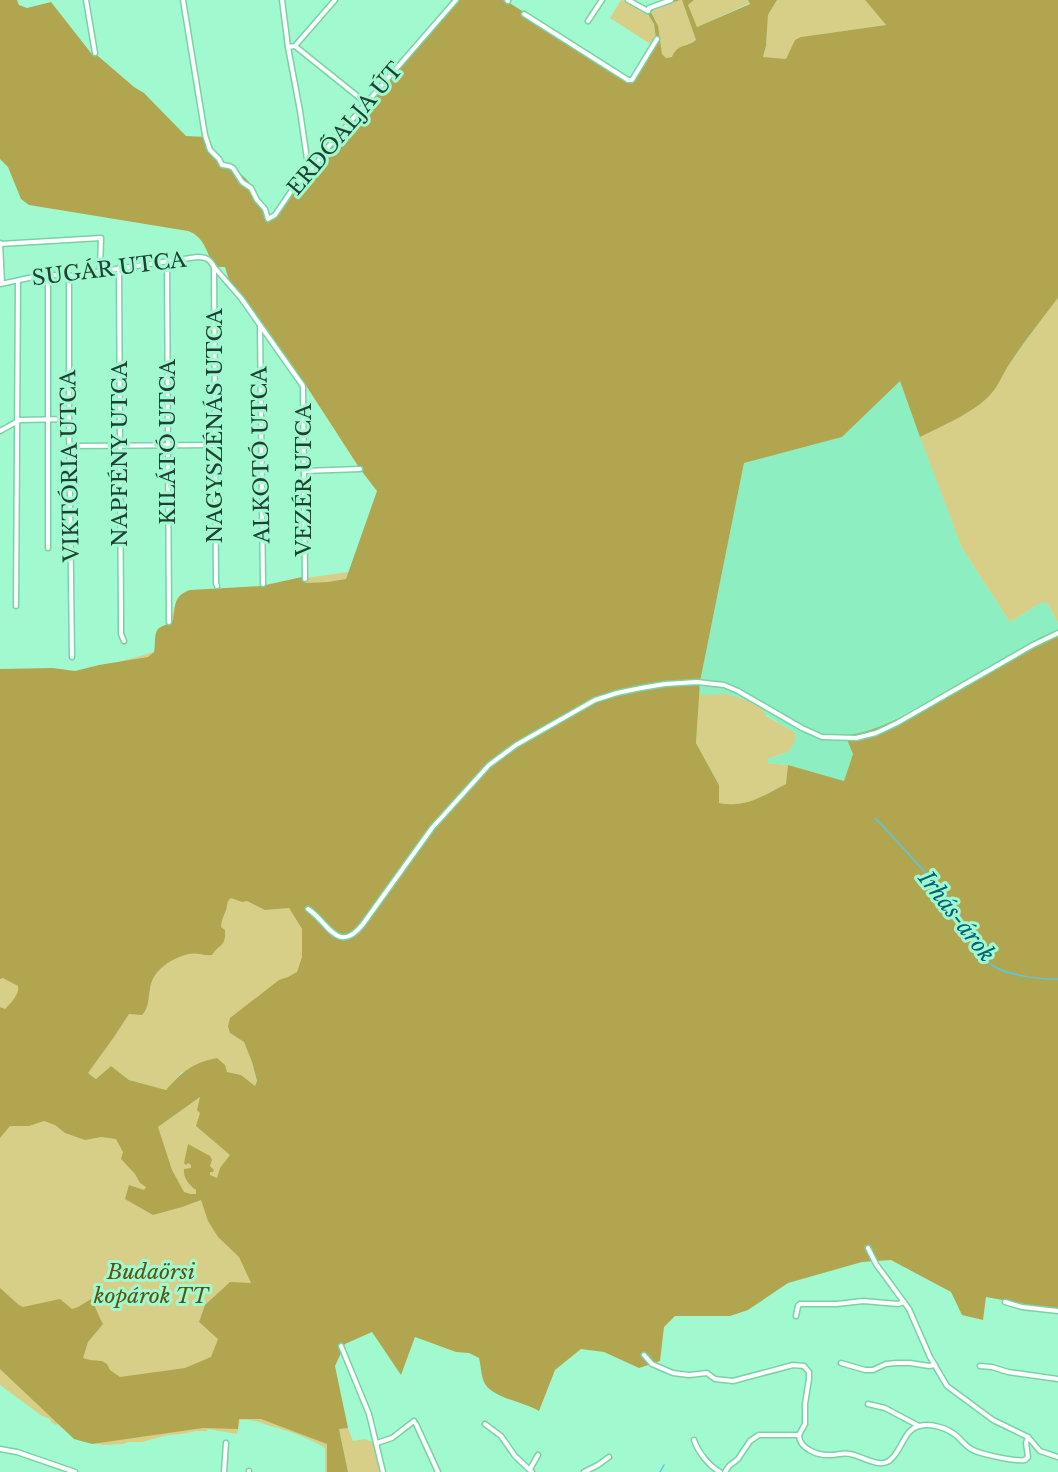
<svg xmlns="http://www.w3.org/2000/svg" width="1058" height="1472" viewBox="0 0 1058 1472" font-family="'Libre Baskerville',serif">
  <rect width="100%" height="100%" fill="#a1facf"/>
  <!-- built -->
  <path fill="#8defc1" d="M900 380 962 548 1010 622 1042 602 1048 604 1058 623V631L1041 637 924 704 879 727 853 735H845L853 754 844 781 788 765 766 763 767 759 788 752 796 733 766 715 699 695 700 682 744 463 842 437Z"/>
  <!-- green -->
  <g fill="#d7cf87" fill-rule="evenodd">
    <path d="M621 0C631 1 645 11 651 19 655 24 655 33 656 39L652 45 610 18Z"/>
    <path d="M680 0H682L696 40 687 45 680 47 672 57 666 58 662 54 656 21 651 12 656 8Z"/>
    <path d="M694 0H748L750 3 697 27 688 5Z"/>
    <path d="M777 0H865L886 25 801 37 787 59 763 58 766 46 768 15Z"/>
    <path d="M1058 298V623L1048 604 1042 602 1010 622 962 548 920 437 972 409 991 394 1008 366 1035 328Z"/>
    <path d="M348 572 467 876 265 910 289 908 302 929 340 1472H325V1448C314 1441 296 1433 281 1429 277 1427 272 1427 267 1425 259 1422 251 1419 240 1420L237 1434 208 1429 207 1431H196L182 1434 168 1435 142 1442H128L123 1444 103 1445C91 1442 83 1443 70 1435V1433L62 1427 61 1428 60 1425 57 1424 56 1425 51 1422 50 1419 42 1416 0 1385V673L77 674 154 652 171 616 185 592 265 586 285 581ZM262 994 278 1085 257 1082 252 1062 244 1042 230 1033ZM111 1066 129 1080 166 1090 182 1072H227L241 1075 201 1096 158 1127 88 1076 90 1074 96 1079Z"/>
    <path d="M726 694 746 700 764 710 766 716 796 733 794 743 788 752 767 759V763L788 765 787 784C763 796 746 808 719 803V785L696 743 699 695Z"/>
    <path d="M348 1428 353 1441 365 1439 375 1443 382 1472H348L339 1429Z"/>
  </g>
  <!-- forest -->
  <path fill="#b1a64f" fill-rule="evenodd" d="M0 0H17L19 5 27 8 51 2 91 53 98 56 134 87 144 93 186 136 206 137C213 160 234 165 248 181 257 192 263 206 269 219L272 217 321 157 456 0H505L629 79 656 39 654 24 646 11 649 8 674 0H680L656 8 651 12 658 26 662 54 666 58 672 57C678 43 686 48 696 40L682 0H694L688 5 697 27 750 4 748 0H777L768 15 766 46 763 57 786 59 795 40 801 37 886 25 865 0H1058V298C1041 320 1024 342 1008 366 1003 374 998 386 991 394 975 412 942 426 920 437L900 381 842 437 744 463 700 682 696 743 719 785V803C746 808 763 796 786 784L788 765 844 781 853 754 845 735C878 734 928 702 957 685 985 669 1013 653 1041 637L1058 631V1310L986 1297 983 1320 962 1315 951 1292 891 1260 862 1262 788 1283 748 1310 730 1316H675L664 1327 660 1361 639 1368 604 1352 581 1349 555 1370 539 1411C525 1402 491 1398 484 1382 481 1375 481 1366 479 1358L469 1353 456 1352 415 1337 401 1375 372 1332 345 1344 335 1366 348 1428 339 1429 348 1472H327V1444L261 1419H239L238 1429 203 1428 92 1444 74 1439 0 1369V1288L19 1305 23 1307 60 1299 72 1309 78 1307 91 1299C96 1307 98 1316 103 1324L88 1342 83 1358 90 1360 102 1361 107 1364 110 1370 120 1377 185 1368 211 1357 218 1339 199 1322 205 1305 230 1282 251 1283 239 1257 218 1237 208 1221 201 1200 182 1207 153 1215 125 1199 129 1185 144 1190 146 1187 140 1183 135 1174 121 1159 123 1152 116 1139 101 1137 85 1140 65 1133 55 1125 44 1121 29 1126H10L0 1138V1007L5 1009C11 1003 20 994 18 986L3 978 0 979V669L53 668 75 671 99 665 148 657 154 652C156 645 153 633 159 628 164 625 169 624 173 620 175 606 174 595 190 590L261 586 302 577 306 583 328 582 346 579 377 491 360 469 305 384 264 326 229 280 225 267H214C207 253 204 236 188 231L29 205 21 199 8 167 0 159ZM231 898 242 902 247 901 265 910 289 908 302 929V957L297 972 288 977 279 980 230 1018 228 1026 230 1033 244 1042 252 1062 257 1081 255 1086 241 1075 227 1072 225 1065 217 1058C192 1063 182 1072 166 1090L129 1080 111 1066 96 1079 88 1073 114 1037 129 1014 142 1015C149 1008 148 999 150 989 152 970 172 958 189 954 196 952 204 956 212 955 220 943 226 947 225 930L221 927C222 918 223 918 226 910 228 905 226 902 231 898ZM200 1097 197 1110 200 1113 196 1126 230 1155 220 1168 217 1178 210 1175V1172H213L214 1170 210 1166 212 1160 210 1156 188 1144 184 1163 186 1165 188 1163 191 1165V1168L184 1169C183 1178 189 1185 196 1190V1194H190L184 1192 172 1170 158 1127Z"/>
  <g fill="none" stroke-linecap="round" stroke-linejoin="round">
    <!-- stream -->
    <g stroke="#5ac6e9" stroke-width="1.5">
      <path d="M875 818C895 839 915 860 934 883 942 893 952 903 959 915 972 935 971 953 995 967 1008 975 1043 980 1058 979"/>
      <path d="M660 1472 664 1465"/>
    </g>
    <!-- minor casing -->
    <g stroke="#7ad1a8" stroke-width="7">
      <g id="minor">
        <path d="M86 0 95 53"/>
        <path d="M183 0 205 135 210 150 219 159 222 165 229 166 233 168 242 182 251 188 257 200 265 209 268 219 275 215 292 190 309 170 314 167 329 146 456 0"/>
        <path d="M282 0 288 47 300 111 308 166 310 170"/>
        <path d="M507 0 508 1"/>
        <path d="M628 0 648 11"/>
        <path d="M648 11 649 8 671 0"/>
        <path d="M524 14 628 80H632L657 39"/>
        <path d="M588 21 602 0"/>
        <path d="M295 46 366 103"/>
        <path d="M288 47 295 46 335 0"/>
        <path d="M0 243 2 283"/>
        <path d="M0 244 101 238 100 270"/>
        <path d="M167 261 169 622"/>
        <path d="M214 267 216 583 217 586"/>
        <path d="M119 268 121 620V634L124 641"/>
        <path d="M69 276V419L72 657"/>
        <path d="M0 284C22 280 47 272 69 276L197 257C206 257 210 259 214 267L241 298 303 386 305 579"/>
        <path d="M260 326 263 584"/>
        <path d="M0 431 20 420 69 419"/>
        <path d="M70 446 216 445"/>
        <path d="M304 471 360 469"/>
        <path d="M48 548V276"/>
        <path d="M16 606 18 281"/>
        <path d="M308 909C328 922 338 956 363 924L432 828 489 765 516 745 595 700 617 693 641 688 665 684 697 682 724 685 738 691 802 728 822 737 856 738 876 733 897 723 1033 645 1058 633"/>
        <path d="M868 1248 876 1264 909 1309 930 1357 947 1386 993 1420 1028 1437"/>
        <path d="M1005 1302 1022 1307 1058 1311"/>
        <path d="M796 1316 798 1306 800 1304H837L863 1301 898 1304 904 1302"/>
        <path d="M341 1346 369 1414 383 1472"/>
        <path d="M644 1355 652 1364 673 1373 689 1375 707 1373 715 1379 733 1381 793 1365 804 1366 809 1372V1379L805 1404V1424L799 1435"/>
        <path d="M841 1363 865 1370H873L886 1364 896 1363H910L929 1366 935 1365"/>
        <path d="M980 1366 992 1367 1008 1372 1058 1379"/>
        <path d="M868 1404 885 1408 919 1426"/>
        <path d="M416 1424 438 1472"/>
        <path d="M485 1424 501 1436 515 1456 532 1472"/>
        <path d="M799 1435C799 1449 819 1456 831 1455 838 1455 843 1452 850 1454 862 1456 878 1468 889 1461 902 1452 903 1430 919 1426 932 1423 948 1428 958 1437 962 1441 966 1446 971 1449 979 1454 1017 1462 1025 1460L1028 1457 1026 1443 1028 1437 1040 1451 1058 1457"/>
        <path d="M694 1440C698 1452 709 1466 720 1472"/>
        <path d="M377 1443 392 1438 414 1421"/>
        <path d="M0 1449 17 1452 75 1472"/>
        <path d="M530 1469 538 1455"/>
        <path d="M249 1471V1472"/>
        <path d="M224 1472 226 1443"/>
        <path d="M584 1472 598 1465 609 1457"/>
        <path d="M725 1472 729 1466 738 1459 750 1441 759 1435H799"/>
      </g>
    </g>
    <!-- minor -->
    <use href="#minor" stroke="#fff" stroke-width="4"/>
  </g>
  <g text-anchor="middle" stroke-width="6" stroke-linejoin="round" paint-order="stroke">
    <!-- street labels -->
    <g font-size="21" fill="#1e4232" stroke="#a1facf">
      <text transform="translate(345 129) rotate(-50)" y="7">ERDŐALJA ÚT</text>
      <text transform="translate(109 269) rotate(-7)" y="7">SUGÁR UTCA</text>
      <text transform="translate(215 426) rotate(-90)" y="7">NAGYSZÉNÁS UTCA</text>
      <text transform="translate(168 442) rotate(-90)" y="7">KILÁTÓ UTCA</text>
      <text transform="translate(120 454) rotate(-90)" y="7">NAPFÉNY UTCA</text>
      <text transform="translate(261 455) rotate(-91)" y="7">ALKOTÓ UTCA</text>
      <text transform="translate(70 466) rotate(-91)" y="7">VIKTÓRIA UTCA</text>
      <text transform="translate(304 480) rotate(-90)" y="7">VEZÉR UTCA</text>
    </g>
    <!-- park labels -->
    <g font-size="21" font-style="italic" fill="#5a520e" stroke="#a1facf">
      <text x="151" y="1279">Budaörsi<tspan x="151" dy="24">kopárok TT</tspan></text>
    </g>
    <!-- water labels -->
    <g font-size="22" font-style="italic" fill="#036179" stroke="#a1facf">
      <text transform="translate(957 916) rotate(52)" y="8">Irhás-árok</text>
    </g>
  </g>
</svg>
